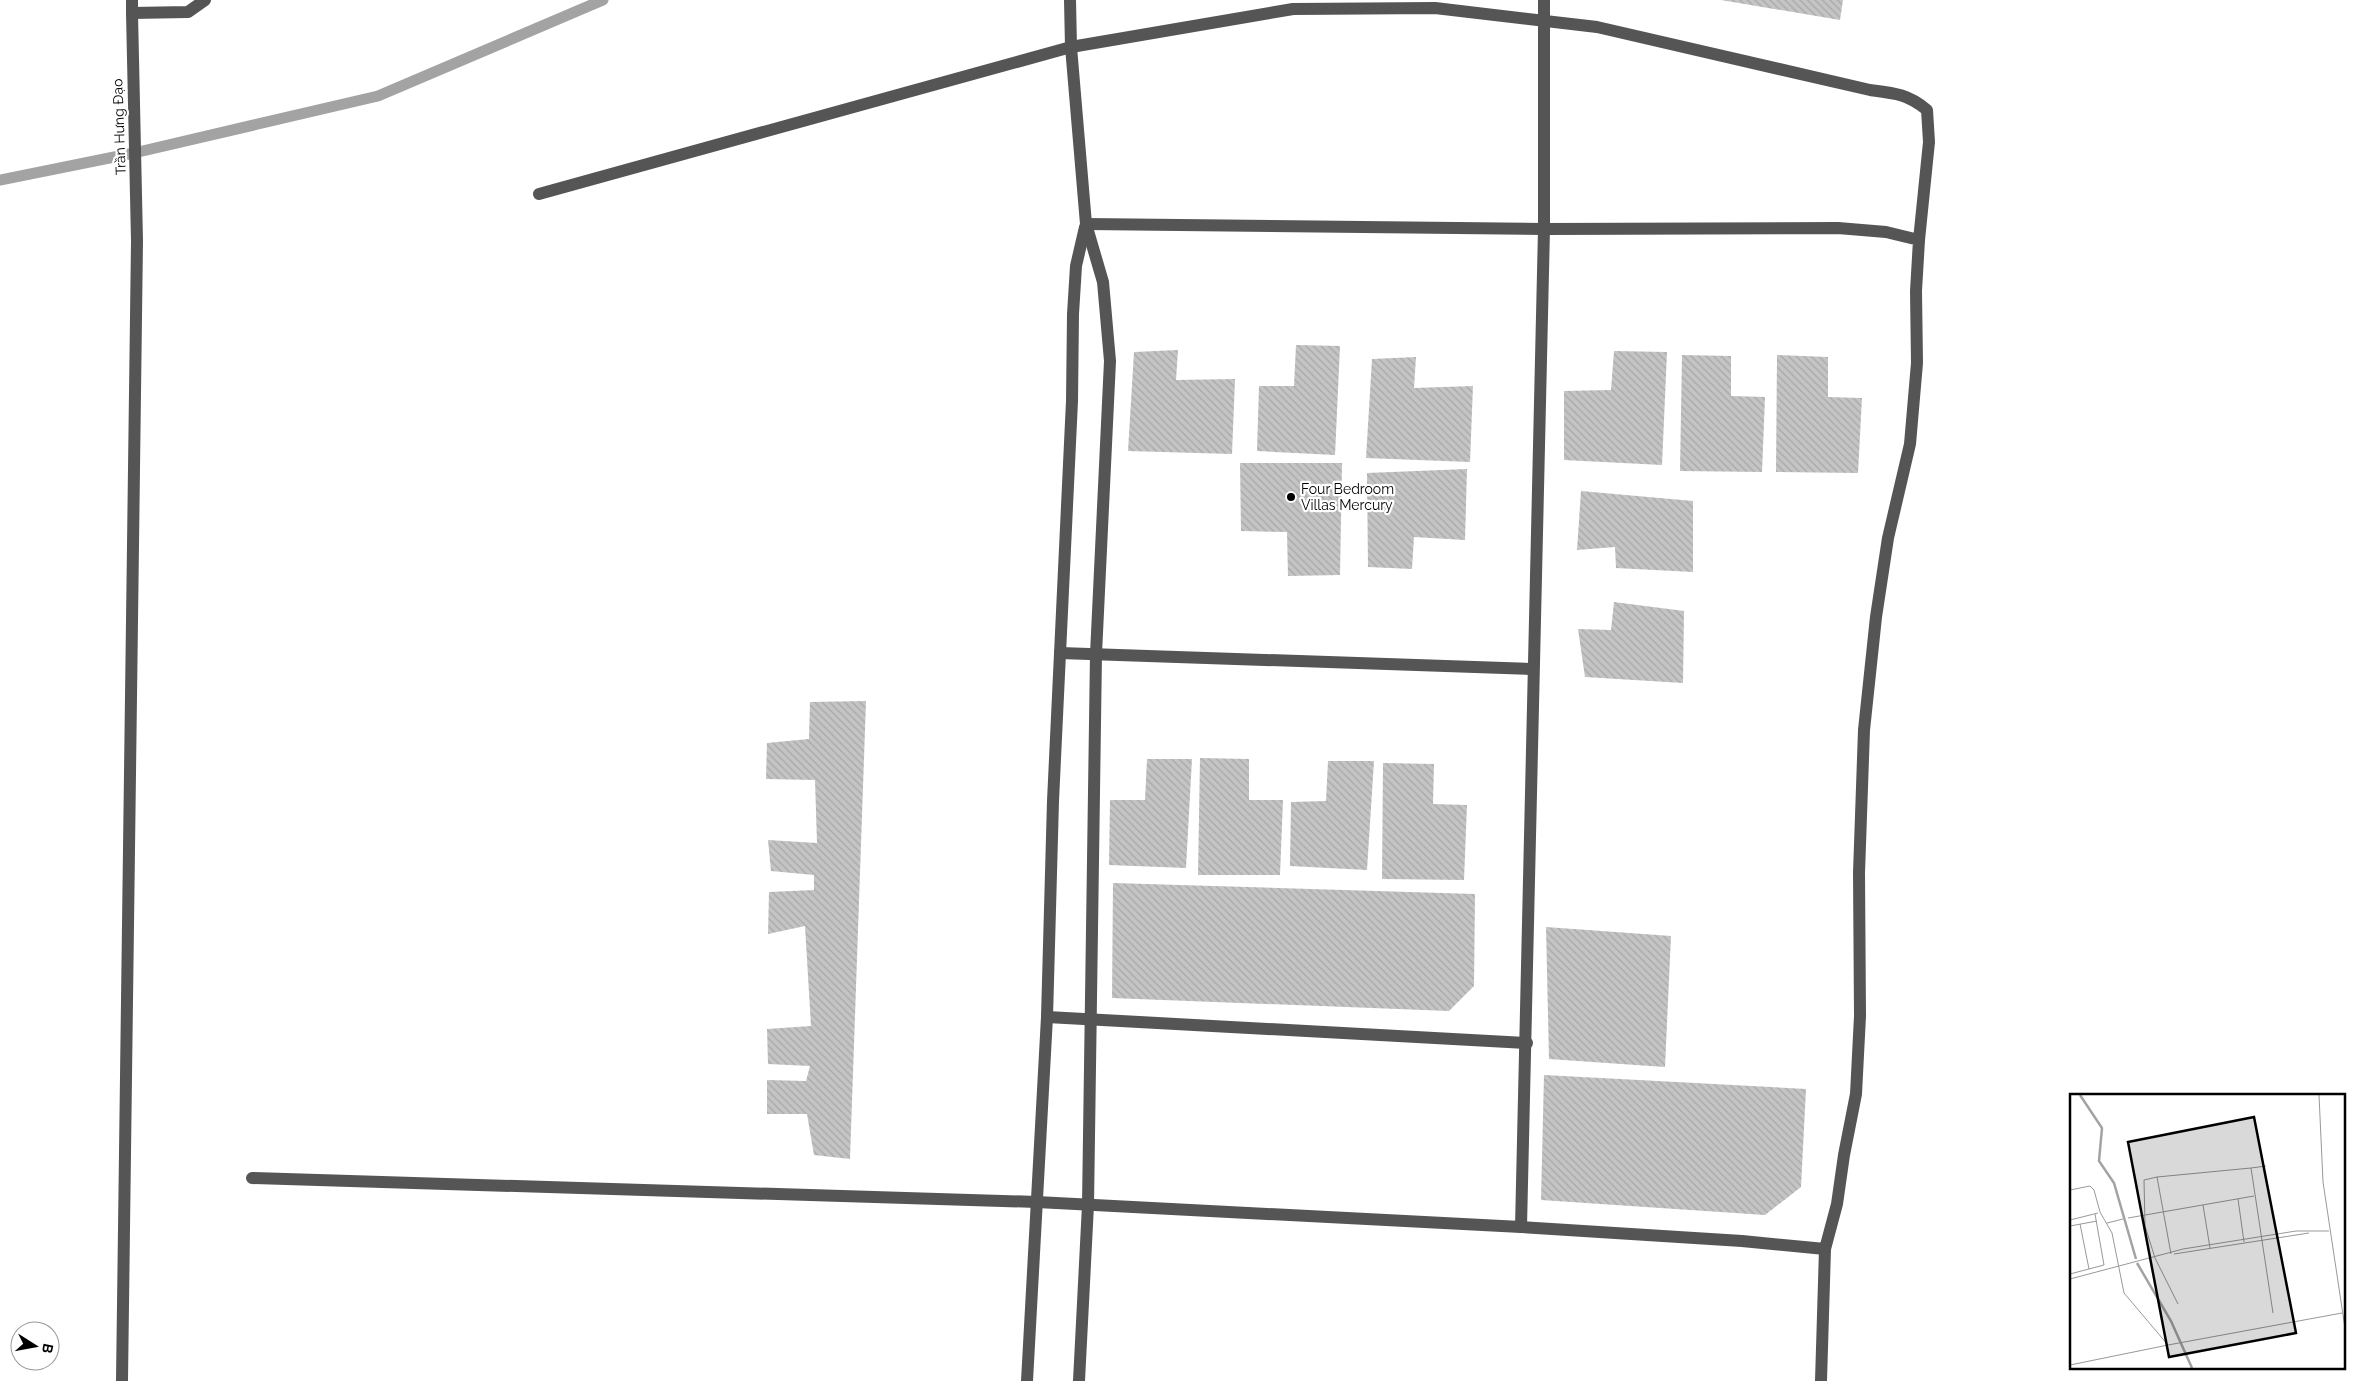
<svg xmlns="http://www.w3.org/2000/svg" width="2358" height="1381" viewBox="0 0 2358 1381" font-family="Raleway,sans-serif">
  <defs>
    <pattern id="building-back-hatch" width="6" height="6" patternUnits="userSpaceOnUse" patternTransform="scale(1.25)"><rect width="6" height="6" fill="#c4c4c4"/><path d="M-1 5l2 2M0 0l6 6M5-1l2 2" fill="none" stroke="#a7a7a7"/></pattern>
  </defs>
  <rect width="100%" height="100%" fill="#fff"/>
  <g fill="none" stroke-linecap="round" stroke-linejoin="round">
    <!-- stream -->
    <path stroke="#a3a3a3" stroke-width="11" d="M0 180 134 153 378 96 603 0"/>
  </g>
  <!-- building -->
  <g fill="url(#building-back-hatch)">
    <path d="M1721 0H1843L1840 20Z"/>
    <path d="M1296 345 1340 346 1335 455 1257 451 1259 386H1294Z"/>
    <path d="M1178 350 1176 380 1235 379 1232 454 1128 451 1134 352Z"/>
    <path d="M1614 351 1667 352 1662 465 1564 460V391L1611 390Z"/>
    <path d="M1682 355 1731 356V396L1765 397 1762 472 1680 471Z"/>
    <path d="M1777 355 1828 357V397L1862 398 1858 473 1776 472Z"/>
    <path d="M1416 357 1414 388 1473 386 1470 462 1366 458 1372 359Z"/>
    <path d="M1240 463H1342L1340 575 1288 576 1287 532 1241 531Z"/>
    <path d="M1467 469 1465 540 1414 537 1412 569 1368 567 1367 473Z"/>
    <path d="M1581 491 1693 501V572L1616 568 1615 547 1577 550Z"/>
    <path d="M1614 602 1684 611 1683 683 1585 677 1578 629 1611 630Z"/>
    <path d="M866 701 850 1159 814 1155 807 1114H767V1080L806 1081 810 1066 768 1064 767 1029 811 1026 805 926 768 934 769 892 814 890V875L771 871 768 840 817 843 815 780 766 779 767 743 809 739 810 702Z"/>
    <path d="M1200 758 1249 759V800H1283L1280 875H1198Z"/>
    <path d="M1147 759H1192L1186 868 1109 865 1110 800H1145Z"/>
    <path d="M1328 761H1374L1367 870 1290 866 1291 802 1326 801Z"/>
    <path d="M1383 763 1434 764 1433 804 1467 805 1464 880 1382 879Z"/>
    <path d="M1113 883 1475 894 1474 986 1449 1011 1112 998Z"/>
    <path d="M1546 927 1671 936 1665 1067 1549 1059Z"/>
    <path d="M1544 1075 1806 1089 1801 1187 1765 1215 1541 1200Z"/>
  </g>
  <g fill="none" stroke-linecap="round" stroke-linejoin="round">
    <!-- minor -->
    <g stroke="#555" stroke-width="12">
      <path d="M132 0V13L188 12 205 0"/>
      <path d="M1070 0 1071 47 1086 224 1103 282 1110 361 1096 654 1088 1205 1079 1381"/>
      <path d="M539 194 1071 47 1293 9 1435 8 1597 27 1870 90C1894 93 1908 94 1927 110L1929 142 1919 240"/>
      <path d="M1060 653 1533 669"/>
      <path d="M1047 1017 1527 1043"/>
      <path d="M252 1178 1037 1202 1521 1227 1742 1241 1825 1249 1837 1204 1844 1155 1856 1094 1860 1016 1859 873 1864 730 1876 617 1888 538 1910 444 1917 363 1916 291 1919 240 1886 232 1838 228 1544 229 1086 224"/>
      <path d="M1521 1227 1544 229V0"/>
      <path d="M122 1381 137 241 132 13"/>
      <path d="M1027 1381 1047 1017 1053 801 1072 401 1073 314 1076 266 1085 227"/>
      <path d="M1821 1381 1825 1249"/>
    </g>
  </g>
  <!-- markers -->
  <circle fill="#000" stroke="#fff" stroke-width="2" cx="1291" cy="497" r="5"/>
  <g text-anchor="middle" stroke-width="4.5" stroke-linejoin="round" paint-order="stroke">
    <!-- street labels -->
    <g font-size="14" fill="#000" stroke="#fff">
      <text transform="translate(119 127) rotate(-92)" y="5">Trần Hưng Đạo</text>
    </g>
    <!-- poi labels -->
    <g font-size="14" fill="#000" stroke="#fff" text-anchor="start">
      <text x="1301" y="494">Four Bedroom<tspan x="1301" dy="16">Villas Mercury</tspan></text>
    </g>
  </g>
  <!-- overview -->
  <g transform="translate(2070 1094)">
    <rect width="275" height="275" fill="#fff"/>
    <path fill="none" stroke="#a3a3a3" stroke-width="2.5" d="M10 1 32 34 29 67 44 89 66 165M67 169 101 227 122 274"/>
    <path fill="none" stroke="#999" stroke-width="1" d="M249 1 253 88 275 234M181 74 196 72M87 83 74 86 75 132 85 164 108 210M0 96 20 92 24 96 30 118 42 139 54 199 98 251 0 271M168 105 174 148M133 111 140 154M58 124 184 102M0 126 28 119M37 129 53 125M10 130 19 175M0 132 27 127M101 160 87 83 181 74 203 219M104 160 239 139M0 180 34 171 25 120M0 185 113 155 226 137H259M98 251 272 219"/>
    <path fill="#000" fill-opacity="0.15" stroke="#000" stroke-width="2.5" d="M184 23 226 239 99 263 58 48Z"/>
    <rect width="275" height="275" fill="none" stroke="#000" stroke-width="2.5"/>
  </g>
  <!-- north arrow -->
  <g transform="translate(35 1346) rotate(101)"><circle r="24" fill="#ffffff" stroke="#999999"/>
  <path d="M0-4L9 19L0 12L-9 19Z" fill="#000000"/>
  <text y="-8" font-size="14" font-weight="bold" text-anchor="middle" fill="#000000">B</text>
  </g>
</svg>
